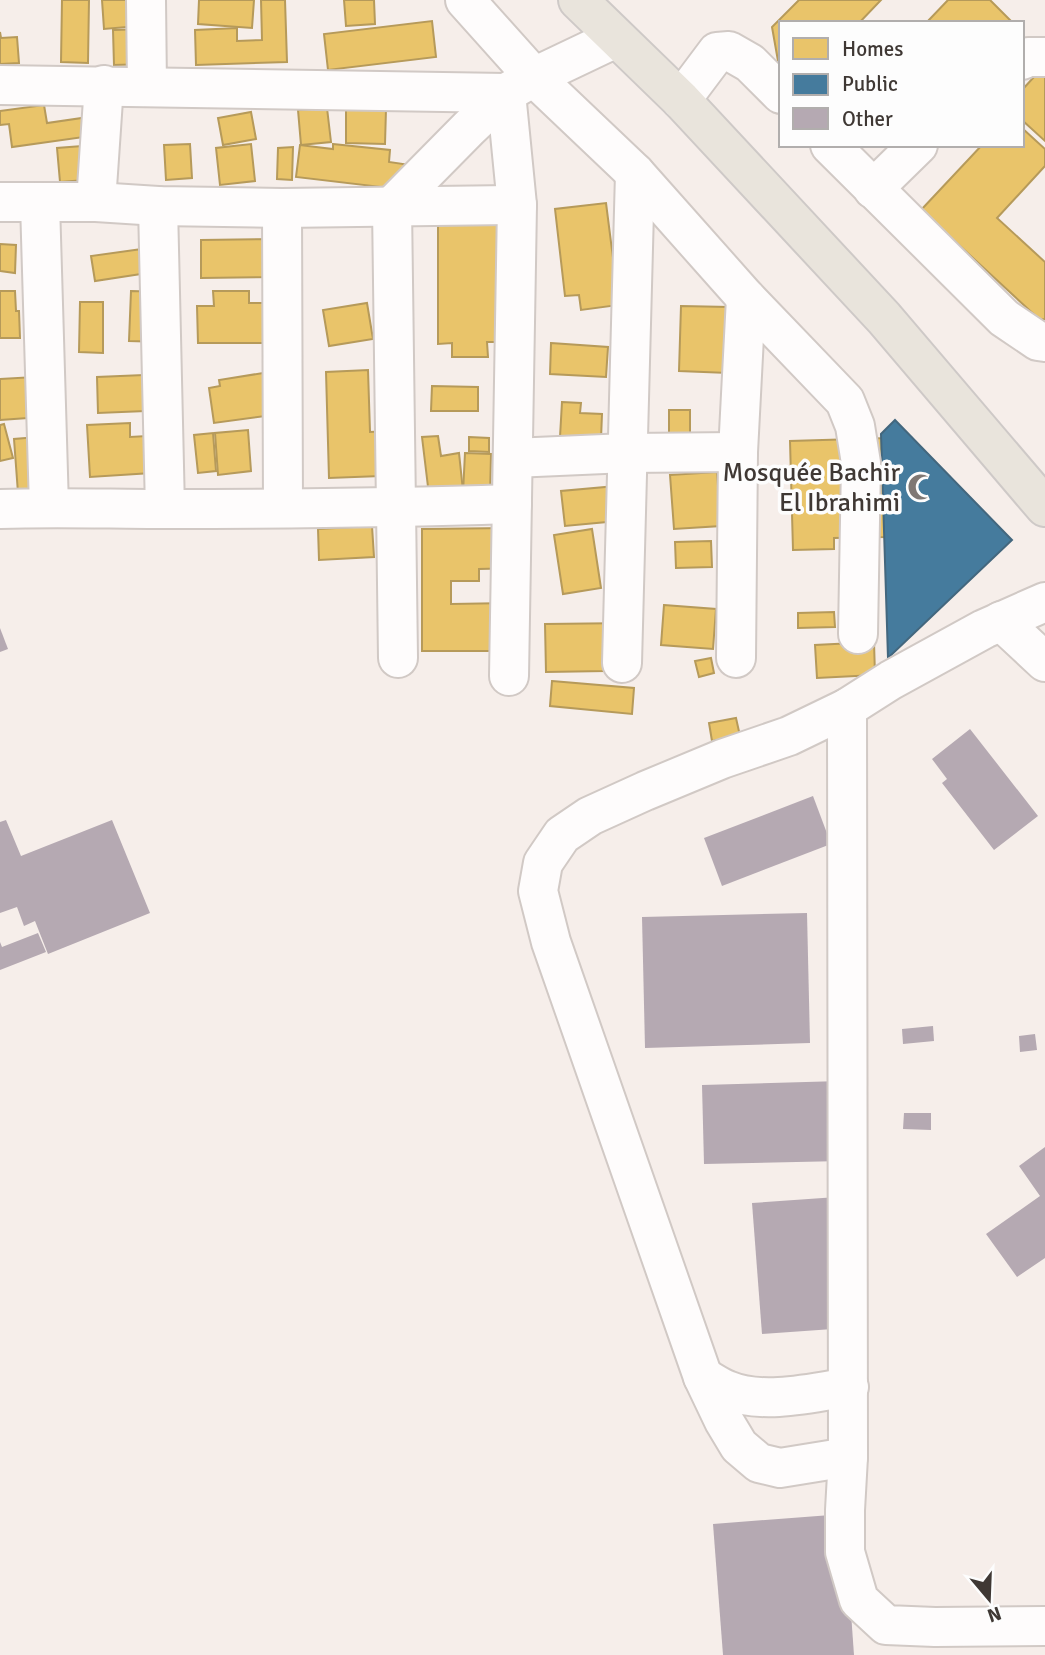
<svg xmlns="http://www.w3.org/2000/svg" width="1045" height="1655" viewBox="0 0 1045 1655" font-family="Signika,sans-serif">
  <rect width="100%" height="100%" fill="#f6eeea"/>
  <!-- homes -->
  <g fill="#e9c46a" stroke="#b69a5a" stroke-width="2">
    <path d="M62 0H89L88 63 61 62Z"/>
    <path d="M102 0H148L150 25 104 29Z"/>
    <path d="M199 0H254L252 28 198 24Z"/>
    <path d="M261 0H285L287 62 196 65 195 30 237 28V41L262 40Z"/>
    <path d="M344 0H374L375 24 346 26Z"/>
    <path d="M799 0H881L859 23H781V64L778 61 772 27Z"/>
    <path d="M948 0H990L1013 23H926Z"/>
    <path d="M432 21 436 57 328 70 324 34Z"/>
    <path d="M147 29 148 64 114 65 113 30Z"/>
    <path d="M0 32 1 38 17 37 19 63 0 64Z"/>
    <path d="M1045 65V141L1022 120V90Z"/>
    <path d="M44 105 47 123 82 118 84 137 12 147 9 124 0 125V111Z"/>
    <path d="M327 108 331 142 301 145 298 110Z"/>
    <path d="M346 109H386L385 144 346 143Z"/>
    <path d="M251 112 256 139 223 145 218 118Z"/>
    <path d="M1022 128 1045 149V166L997 218 1045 262V319L1040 320 921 210 982 145H1022Z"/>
    <path d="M190 144 192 178 166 180 164 145Z"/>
    <path d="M251 144 255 181 220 185 216 148Z"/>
    <path d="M333 144 390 150 389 162 410 165 406 190 296 177 300 145 333 149Z"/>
    <path d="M95 145 98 179 60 182 57 148Z"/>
    <path d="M293 147 292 180 277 179 278 148Z"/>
    <path d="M606 203 613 258 635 255 641 302 581 310 579 295 565 296 555 209Z"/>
    <path d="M531 224 526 342H487L488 357H452V343L438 344V225Z"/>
    <path d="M284 239 285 277 201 278V240Z"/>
    <path d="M0 244 16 245 15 273 0 271Z"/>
    <path d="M171 245 174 269 95 281 91 256Z"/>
    <path d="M0 291H15L16 311H19L20 338H0Z"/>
    <path d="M131 291 163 292 162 342 129 341Z"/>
    <path d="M213 291H249V303H290V343H198L197 306H214Z"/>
    <path d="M80 302H103V353L79 352Z"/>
    <path d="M367 303 373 339 329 346 323 310Z"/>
    <path d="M681 306 729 307 728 373 679 371Z"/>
    <path d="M551 343 608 347 606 377 550 374Z"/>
    <path d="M282 370 288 413 214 423 209 388 220 386 219 380Z"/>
    <path d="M368 370 370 432 406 430 407 475 329 478 326 372Z"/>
    <path d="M168 374 170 410 98 413 97 377Z"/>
    <path d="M52 376 28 418 0 420V379Z"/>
    <path d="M432 386 478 387V411H431Z"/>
    <path d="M562 402 581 403 580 413 602 414 601 439 560 437Z"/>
    <rect x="669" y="410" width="21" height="27"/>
    <path d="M130 423V437L165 435 167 472 90 477 87 425Z"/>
    <path d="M4 424 13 458 0 461V425Z"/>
    <path d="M248 430 251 471 218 475 215 433Z"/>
    <path d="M213 433 216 471 198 473 194 435Z"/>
    <path d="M50 436 53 491 18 493 14 439Z"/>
    <path d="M438 436 441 456 459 453 463 491 429 495 422 437Z"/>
    <path d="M469 437 489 438V452L469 451Z"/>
    <path d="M889 438 891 505H884L885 537 834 538V549L793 550 790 441Z"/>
    <path d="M465 453 491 454 490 494 463 493Z"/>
    <path d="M717 472 721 526 674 529 670 475Z"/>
    <path d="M639 484 607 522 565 526 561 491Z"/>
    <path d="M372 526 374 557 319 560 318 529Z"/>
    <path d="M515 528V568L479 569V581H451V604L511 603V651H422V529Z"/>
    <path d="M592 529 601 588 563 594 554 535Z"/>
    <path d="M711 541 712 567 676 568 675 542Z"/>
    <path d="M664 605 716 609 713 649 661 645Z"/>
    <path d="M834 612 835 627 798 628V613Z"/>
    <path d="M631 623 606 671 546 672 545 624Z"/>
    <path d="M874 642 875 675 817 678 815 645Z"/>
    <path d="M711 658 714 673 699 677 695 661Z"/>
    <path d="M552 681 634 688 632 714 550 706Z"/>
    <path d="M736 718 740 736 712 741 709 723Z"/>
  </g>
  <!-- public -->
  <path fill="#457b9d" stroke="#43677e" stroke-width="2" d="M895 420 1012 540 888 658 881 434Z"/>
  <!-- building -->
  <g fill="#b5a9b2">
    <path d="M0 628 8 649 0 652Z"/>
    <path d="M970 729 1038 816 994 850 942 783 947 779 932 759Z"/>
    <path d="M813 796 831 844 722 886 704 838Z"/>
    <path d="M6 820 21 856 112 820 150 913 48 954 35 921 24 926 17 907 0 913V822Z"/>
    <path d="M807 913 810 1043 645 1048 642 917Z"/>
    <path d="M38 933 46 952 0 970V942L2 947Z"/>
    <path d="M933 1026 934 1041 903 1044 902 1029Z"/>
    <path d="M1035 1034 1037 1050 1020 1052 1019 1036Z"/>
    <path d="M841 1081 843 1161 704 1164 702 1085Z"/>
    <path d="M904 1113H931V1130L903 1129Z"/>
    <path d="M1045 1147V1258L1017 1277 986 1234 1040 1196 1019 1166Z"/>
    <path d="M837 1197 847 1328 762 1334 752 1203Z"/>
    <path d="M844 1514 854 1655H723L713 1524Z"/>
  </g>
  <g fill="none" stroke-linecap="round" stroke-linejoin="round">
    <!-- minor casing -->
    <g stroke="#d1c9c5" stroke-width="42">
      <g id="minor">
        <path d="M146 0 147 86"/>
        <path d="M465 0 534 77 635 173 746 298 845 401 855 426 861 463 858 634"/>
        <path d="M1022 60 1028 57H1045"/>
        <path d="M0 85 506 93 517 205 509 676"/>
        <path d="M681 100 717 52 729 51 750 63 781 94"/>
        <path d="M830 145 1004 318 1038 341 1045 342"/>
        <path d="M873 189 918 145"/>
        <path d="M0 202H96L158 206 282 208 517 205"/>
        <path d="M96 202 104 85"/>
        <path d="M40 203 49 507"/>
        <path d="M158 206 165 509"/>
        <path d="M282 208 283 508"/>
        <path d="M513 458 627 453 738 452"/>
        <path d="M0 509C55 507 110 509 165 509 281 509 396 508 512 504"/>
        <path d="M1001 621 1045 662"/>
        <path d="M398 658 392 206 469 128 506 93 534 77 616 38"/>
        <path d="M736 658 738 452 746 298"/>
        <path d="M622 663 635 173"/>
        <path d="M847 708 848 1457 845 1510V1552L859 1600 886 1625 935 1627 1045 1626"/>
        <path d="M703 1377C711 1381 719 1387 727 1390 762 1405 812 1393 849 1387"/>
        <path d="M848 1457 780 1468 759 1463 739 1446 724 1421 703 1377 551 942 538 891 543 863 562 835 590 816 645 791 722 759 789 736 847 708 891 680 984 629 1045 602"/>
      </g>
    </g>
    <!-- major casing -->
    <g stroke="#cec9c7" stroke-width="42">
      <path id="major" d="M578 0 681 100 884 318 1045 507"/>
    </g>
    <!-- minor -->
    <use href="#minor" stroke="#fefcfc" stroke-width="38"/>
    <!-- major -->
    <use href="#major" stroke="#e9e4dc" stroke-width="38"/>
  </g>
  <!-- icons -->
  <defs>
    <g id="mosque-bare" transform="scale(2.1)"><path d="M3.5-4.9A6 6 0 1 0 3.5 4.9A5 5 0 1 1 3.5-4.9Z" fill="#7f7874" stroke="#fdfdfd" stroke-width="2.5" paint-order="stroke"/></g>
  </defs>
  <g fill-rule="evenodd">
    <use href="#mosque-bare" x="921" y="487"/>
  </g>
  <g text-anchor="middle" stroke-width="7" stroke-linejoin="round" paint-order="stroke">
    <!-- poi labels -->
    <g font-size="26" fill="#3f3834" stroke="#fdfdfd" text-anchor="end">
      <text x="900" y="481">Mosquée Bachir<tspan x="900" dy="30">El Ibrahimi</tspan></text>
    </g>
  </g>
  <!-- legend -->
  <rect x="779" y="21" width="245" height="126" fill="#fdfdfd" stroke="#b1aead" stroke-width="2"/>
  <rect x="793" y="38" width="35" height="21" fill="#e9c46a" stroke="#b1aead" stroke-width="2"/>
  <text x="842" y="56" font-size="21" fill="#3f3834">Homes</text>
  <rect x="793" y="74" width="35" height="21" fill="#457b9d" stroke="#b1aead" stroke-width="2"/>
  <text x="842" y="91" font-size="21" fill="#3f3834">Public</text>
  <rect x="793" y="108" width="35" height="21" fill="#b5a9b2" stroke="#b1aead" stroke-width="2"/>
  <text x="842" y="126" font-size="21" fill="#3f3834">Other</text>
  <!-- north arrow -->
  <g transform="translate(989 1599) rotate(161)" stroke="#fdfdfd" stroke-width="5" paint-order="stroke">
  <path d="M0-5L12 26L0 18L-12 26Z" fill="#3f3834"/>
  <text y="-10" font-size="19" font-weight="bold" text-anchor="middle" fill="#3f3834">N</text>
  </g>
</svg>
